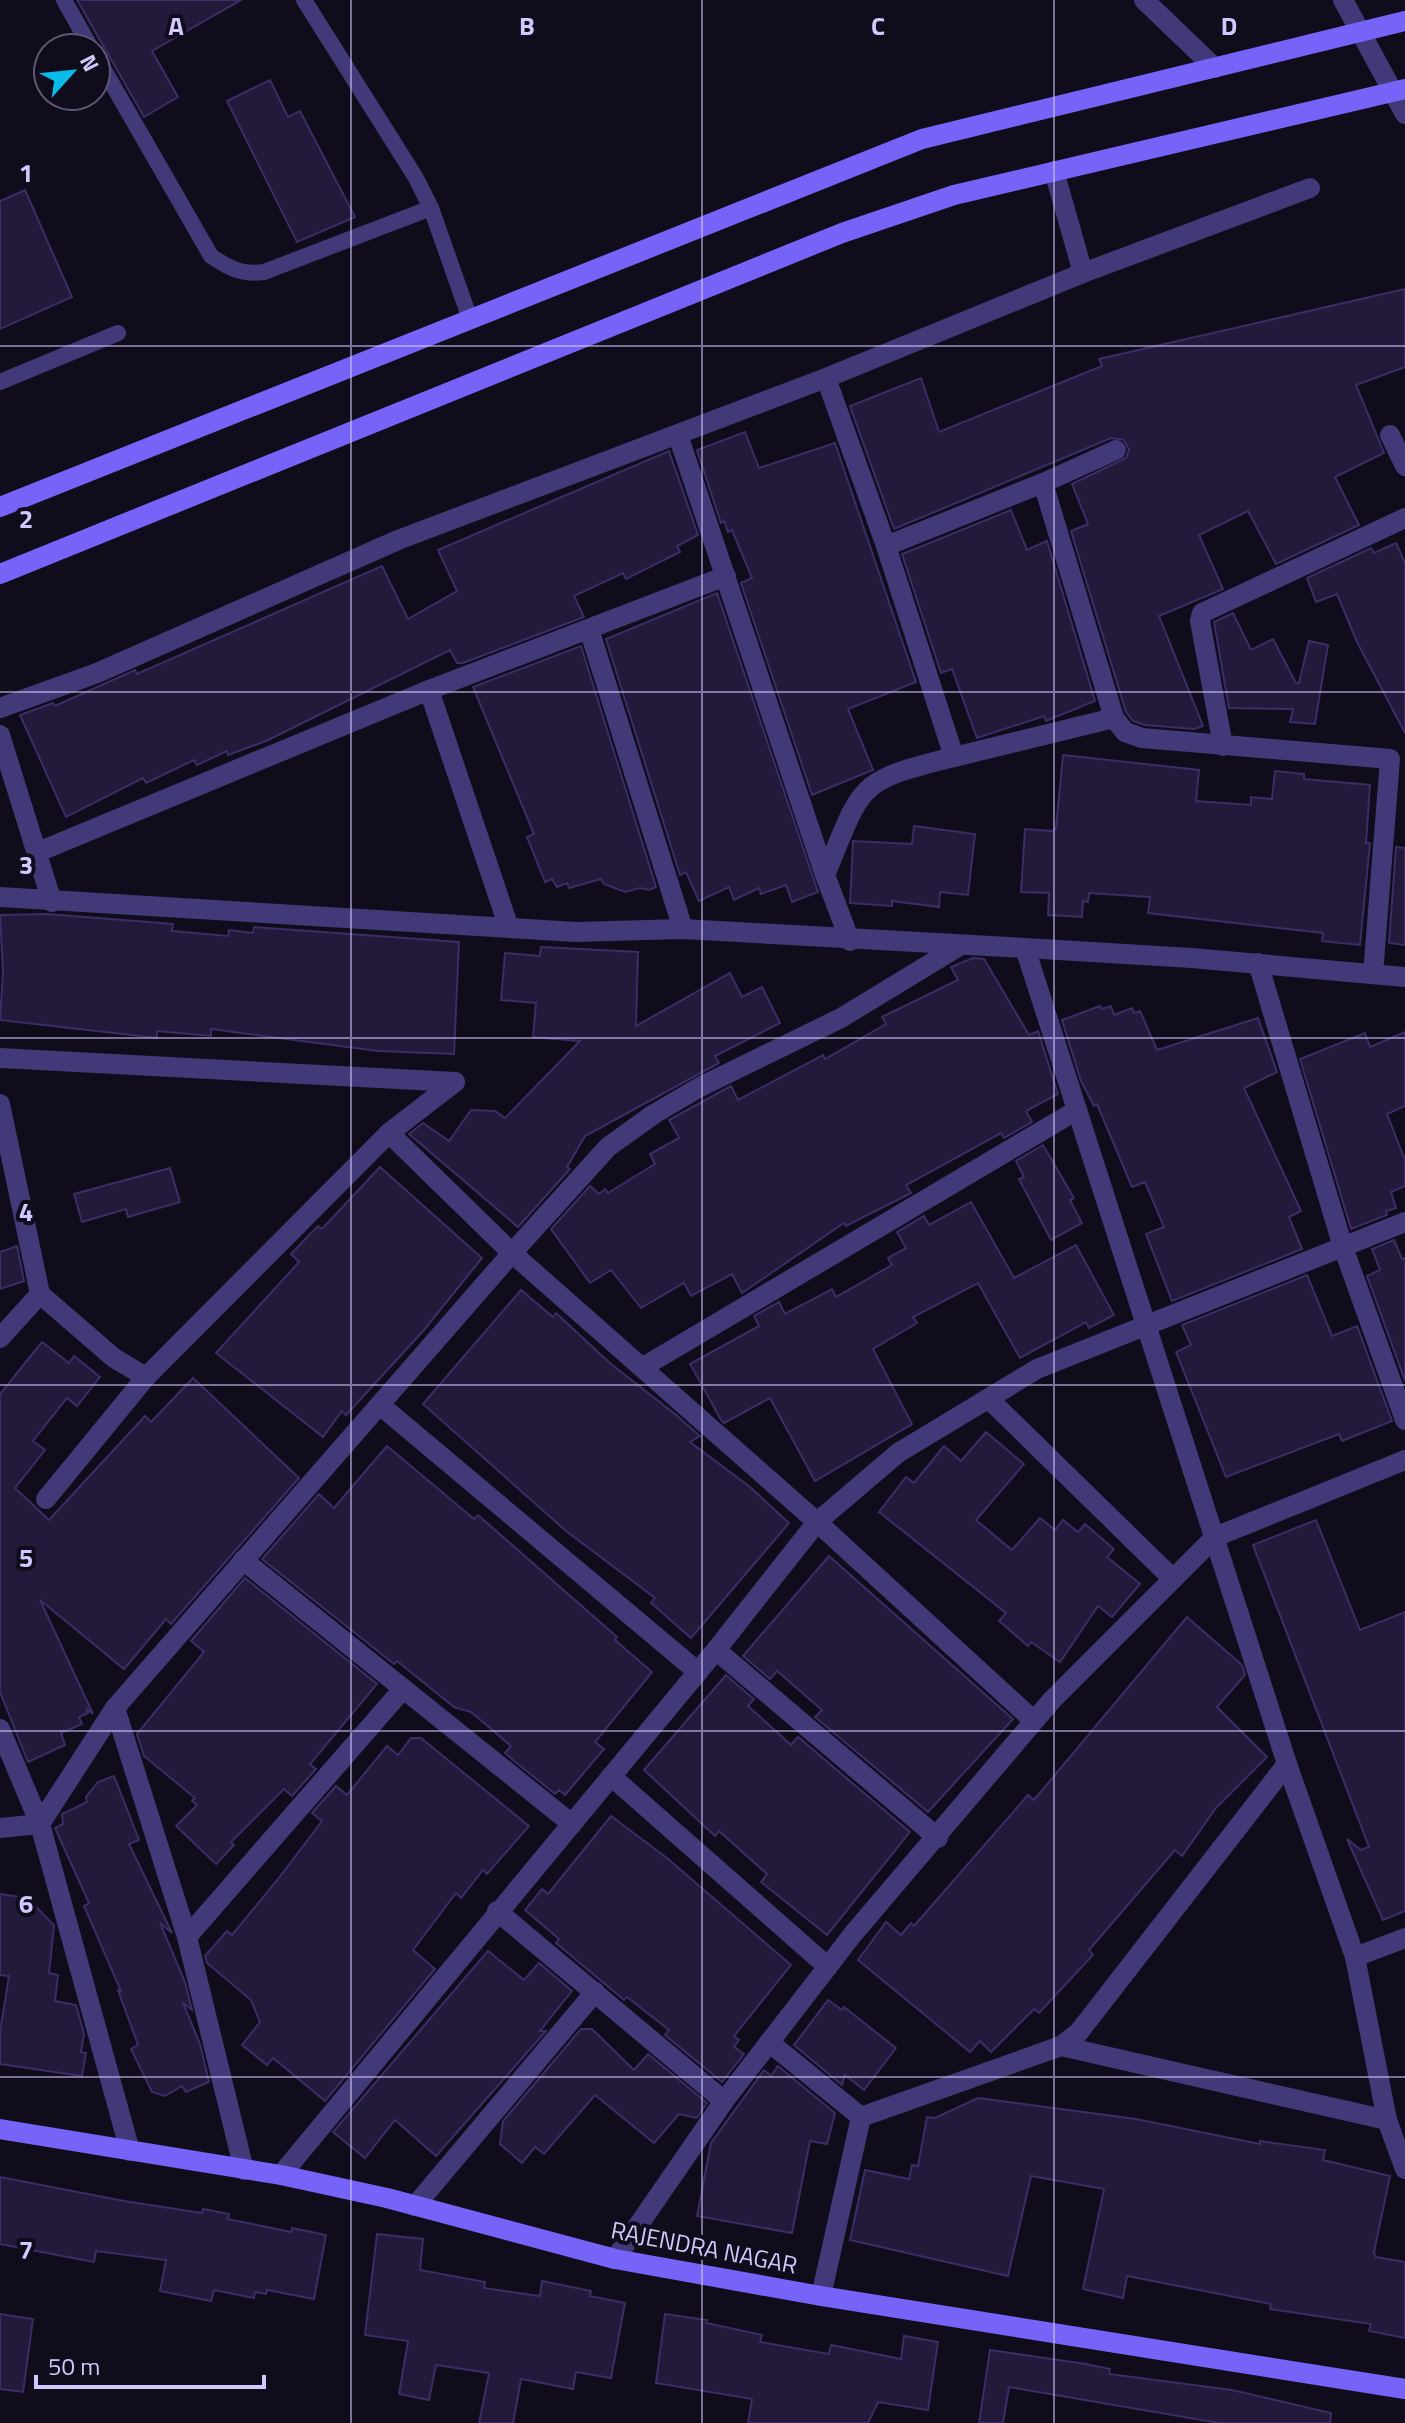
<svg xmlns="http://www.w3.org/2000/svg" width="1405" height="2423" viewBox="0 0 1405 2423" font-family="'Titillium Web',sans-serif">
  <rect width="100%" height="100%" fill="#100c1b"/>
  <!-- building -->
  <g fill="#23193b" stroke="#3d2c66" stroke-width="2">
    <path d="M77 0H241L152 51 178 97 144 117Z"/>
    <path d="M270 80 288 117 300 111 355 217 297 242 227 101Z"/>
    <path d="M25 190 72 297 0 329V201Z"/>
    <path d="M1405 289V367L1356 385 1384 453 1335 477 1359 525 1276 564 1248 511 1199 535 1223 589 1159 616 1203 726 1194 729 1145 725 1133 721 1126 712 1071 531 1088 524 1072 484 1126 458 1129 450 1124 440 1111 438 894 529 850 406 921 378 939 432 1102 366 1099 359Z"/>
    <path d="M745 432 759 468 835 443 916 682 848 709 873 770 812 795 741 583 752 578 732 530 728 532 724 521 721 523 697 450Z"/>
    <path d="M669 451 698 535 677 546 680 552 626 579 623 573 574 596 584 617 463 663H457L450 650 266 741 228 755 227 751 197 765 194 760 146 783 143 778 66 817 20 715 53 703 55 706 135 670 137 674 382 566 408 619 457 591 438 550Z"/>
    <path d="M1011 510 1027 550 1047 541 1095 701 1046 721 1044 716 977 738 952 669 941 673 902 554Z"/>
    <path d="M1396 543 1405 563V733L1357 642 1337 594 1316 602 1307 578 1371 548 1374 553Z"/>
    <path d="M717 593 818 892 792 902 786 885 761 894 759 888 734 900 729 887 699 901 686 872 680 875 606 639Z"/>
    <path d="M1233 613 1251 650 1273 639 1296 683H1299L1309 641 1328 645 1315 724 1290 722 1293 709 1229 708 1214 622Z"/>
    <path d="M581 646 656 887 649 890 640 888 625 892 604 884 601 879 569 888 567 883 557 887 552 879 545 882 527 837 534 834 473 687Z"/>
    <path d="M1063 755 1199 770 1196 801 1251 805V797L1272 799 1275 771 1304 774V779L1370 785 1366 843H1370L1360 945 1322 941 1323 933 1148 913 1150 897 1089 893 1088 902 1083 901 1082 917 1048 915 1049 893 1021 892 1025 829 1053 831 1056 828Z"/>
    <path d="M914 826 975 834 968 895 940 892 939 907 892 901V906L850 903 853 841 912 844Z"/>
    <path d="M1396 847 1405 848V945L1389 943Z"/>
    <path d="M47 914 173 924 172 931 228 936 229 930 253 933 254 927 459 942 454 1054 378 1051 211 1029V1036L157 1031V1038L0 1020 3 971 0 915Z"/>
    <path d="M541 947 638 952 636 1026 730 973 742 997 762 987 780 1023 715 1056 719 1063 585 1136 567 1167 570 1169 518 1227 409 1134 423 1123 449 1141 471 1110 495 1111 505 1118 580 1041 533 1037 536 1003 501 1000 505 953 540 956Z"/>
    <path d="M973 958 984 959 1029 1035 1038 1031 1058 1094 1026 1111 1032 1122 1004 1138 1001 1133 906 1185 911 1193 846 1226 844 1223 742 1293 732 1274 691 1296 684 1283 641 1308 611 1270 590 1283 551 1229 590 1186 599 1194 605 1189 608 1193 655 1164 650 1154 679 1138 669 1120 731 1086 738 1100 823 1055 825 1059 886 1024 882 1017 958 980 951 967Z"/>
    <path d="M1100 1006 1102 1009 1111 1006 1114 1015 1132 1008 1134 1013 1140 1011 1157 1050 1258 1018 1277 1072 1244 1088 1301 1211 1289 1217 1302 1249 1172 1301 1146 1234 1164 1227 1145 1182 1132 1187 1097 1104 1094 1106 1081 1081 1062 1020Z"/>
    <path d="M1405 1032V1106L1387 1114 1405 1160V1186L1391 1192 1396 1208 1386 1211 1387 1215 1351 1229 1300 1059 1365 1033 1370 1047Z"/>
    <path d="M1043 1145 1074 1198 1070 1200 1082 1223 1051 1240 1019 1179 1024 1177 1016 1161Z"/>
    <path d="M380 1167 482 1258 424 1330 346 1415 342 1411 323 1437 216 1353 299 1262 291 1254 318 1226 322 1229Z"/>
    <path d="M170 1168 180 1202 128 1217 126 1209 82 1222 74 1194Z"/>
    <path d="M971 1202 1014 1278 1076 1245 1114 1315 1089 1328 1086 1322 1020 1358 978 1283 913 1317 917 1323 873 1349 912 1424 815 1481 770 1398 724 1423 721 1420 690 1364 759 1326 754 1316 779 1302 785 1314 832 1289 836 1297 892 1265 888 1258 906 1248 897 1232 924 1216 929 1225Z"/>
    <path d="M1394 1240 1402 1259 1405 1258V1381L1367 1276 1380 1270 1372 1249Z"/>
    <path d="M17 1246 24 1281 0 1289V1252Z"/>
    <path d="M1307 1275 1332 1336 1357 1326 1392 1421 1342 1441 1339 1434 1226 1477 1176 1352 1191 1345 1182 1325Z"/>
    <path d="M521 1290 553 1317 556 1313 611 1364 675 1414 700 1436 690 1442 750 1487 789 1523 691 1638 651 1603 655 1598 566 1531 423 1404Z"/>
    <path d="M42 1342 69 1363 74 1356 100 1377 77 1406 67 1398 33 1441 45 1450 15 1488 49 1520 145 1416 151 1422 193 1378 299 1478 171 1624 166 1619 124 1669 40 1600 93 1714 87 1709 88 1713 79 1717 82 1724 61 1733 65 1745 28 1762 0 1692V1394Z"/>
    <path d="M986 1432 1024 1464 976 1520 1012 1550 1040 1518 1055 1530 1063 1520 1078 1532 1085 1524 1114 1549 1107 1557 1140 1584 1112 1617 1098 1606 1060 1662 1031 1642 1028 1646 999 1621 1006 1613 879 1512 906 1477 914 1483 944 1446 961 1461Z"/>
    <path d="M387 1446 474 1519 478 1515 617 1637 615 1640 652 1672 595 1742 604 1749 565 1795 559 1790 555 1794 513 1760 505 1753 511 1746 471 1712 454 1707 397 1661 394 1664 262 1559 319 1494 334 1508Z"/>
    <path d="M1316 1520 1360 1630 1405 1612V1911L1383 1920 1347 1839 1361 1850 1369 1847 1253 1545Z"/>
    <path d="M829 1556 1013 1719 928 1812 815 1717 822 1710 777 1671 770 1679 743 1656Z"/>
    <path d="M245 1578 377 1684 310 1764 316 1769 292 1796 284 1789 231 1842 234 1845 216 1864 176 1826 197 1805 192 1801 195 1798 144 1756 137 1734 204 1652 191 1641Z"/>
    <path d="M1187 1617 1242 1665 1245 1675 1217 1707 1267 1757 1216 1808 1182 1856 1175 1850 1089 1950 1093 1955 1039 2013 1034 2009 991 2052 980 2041 970 2052 858 1960 886 1922 901 1935 911 1923 914 1926 1028 1795 1034 1800Z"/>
    <path d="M726 1675 754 1699 748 1706 791 1745 798 1737 910 1832 827 1935 761 1882 767 1874 719 1831 715 1836 644 1770Z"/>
    <path d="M411 1738H421L529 1826 487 1874 483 1870 461 1898 456 1893 413 1950 435 1969 325 2101 273 2058 267 2065 242 2045 260 2022 251 2000 207 1963 205 1956 227 1931 232 1935 278 1879 322 1821 312 1813 336 1786 347 1795 387 1746 398 1755Z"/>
    <path d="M114 1776 139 1840 129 1844 172 1933 160 1923 185 1982 192 2010 183 2003 200 2044 209 2082 186 2092 182 2086 165 2096 152 2092 131 2049 138 2045 118 1990 121 1991 84 1906 89 1903 55 1828 63 1824 62 1814 87 1802 86 1797 98 1782Z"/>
    <path d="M611 1816 667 1858 791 1965 734 2036 739 2040 734 2047 744 2054 722 2082 665 2035 669 2030 627 1997 624 2000 556 1943 559 1939 525 1910 542 1889 548 1894Z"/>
    <path d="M0 1894 27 1898 54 1925 49 1973 58 1975 55 2001 76 2005 84 2034 81 2052 86 2053 82 2076 0 2064V2032L9 1976 0 1975Z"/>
    <path d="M488 1951 524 1980 539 1963 572 1991 540 2031H546L436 2156 395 2120 365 2158 333 2132Z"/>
    <path d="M828 2000 842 2010 844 2007 896 2048 864 2090 845 2075 842 2085 794 2045Z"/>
    <path d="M581 2029H592L634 2070 648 2054 707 2103 697 2118 679 2114 654 2143 595 2095 544 2154 535 2147 522 2163 500 2144 503 2121Z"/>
    <path d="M778 2066 835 2113 827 2144 810 2141 792 2233 697 2216 711 2143 764 2070 771 2076Z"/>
    <path d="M978 2098 1136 2119 1260 2144V2141L1325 2150 1323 2160 1390 2176 1374 2252 1376 2257 1405 2262V2338L1369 2331 1371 2324 1270 2309 1271 2304 1127 2276 1123 2298 1083 2289 1104 2189 1031 2176 1008 2276 850 2240 865 2170 909 2179 912 2165 918 2166 927 2117 935 2118Z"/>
    <path d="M0 2177 124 2201 202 2213 203 2209 229 2214 228 2219 291 2232 292 2228 326 2235 314 2299 267 2290 266 2294 255 2292 254 2298 214 2290 211 2301 160 2291 166 2260 96 2251 94 2262 0 2244Z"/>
    <path d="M377 2234 423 2239 420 2270 485 2282 484 2288 540 2296 542 2281 591 2291 590 2296 625 2303 611 2378 576 2372 573 2389 521 2379 513 2423H479L489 2373 436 2365 429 2400 399 2394 408 2341 365 2335Z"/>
    <path d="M0 2314 33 2319 23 2392 0 2389Z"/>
    <path d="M665 2314 707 2320 706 2323 762 2335 760 2342 829 2354 831 2345 901 2359 904 2336 938 2342 928 2410 878 2402 868 2423H748L752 2399 656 2383Z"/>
    <path d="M990 2350 1086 2364 1110 2369 1109 2374 1232 2390 1331 2413 1330 2423H1219L1009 2387 1003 2423H979Z"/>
  </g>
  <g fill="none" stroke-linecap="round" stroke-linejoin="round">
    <!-- lane -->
    <g stroke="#413978" stroke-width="16">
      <path d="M64 0 91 48"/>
      <path d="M304 0 416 178 431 208 470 319"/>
      <path d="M96 56 211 256C230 269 242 275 264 272L431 208"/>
      <path d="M0 382 118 333"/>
    </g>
    <!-- street -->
    <g stroke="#413978" stroke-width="20">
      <path d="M1144 0 1215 68"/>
      <path d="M1343 0 1405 114"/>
      <path d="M1083 273 1310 188"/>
      <path d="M826 378 886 546 954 757C855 781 863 784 825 875L850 941"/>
      <path d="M678 435 825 875"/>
      <path d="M1390 435 1405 466"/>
      <path d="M1043 483 1116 450"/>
      <path d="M886 546 1043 483 1114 718 1125 732 1142 738 1390 759 1373 974"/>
      <path d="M589 629 683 929"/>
      <path d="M429 690 509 928"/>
      <path d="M0 708 97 673 398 540 826 378 1083 273 1054 171"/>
      <path d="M0 735 52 902"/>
      <path d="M1223 746 1200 621 1202 613 1405 518"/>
      <path d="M954 757 1114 718"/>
      <path d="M38 852 429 690 726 576"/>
      <path d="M0 897 576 932 683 929 1025 948 1192 958 1405 977"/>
      <path d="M961 945 841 1018 700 1087 654 1114 608 1147 512 1253 817 1522 1033 1720"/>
      <path d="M1258 963 1343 1247 1405 1420"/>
      <path d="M0 1058 455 1082"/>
      <path d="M0 1104 40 1294"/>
      <path d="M389 1133 455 1082"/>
      <path d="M0 1338 40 1294 114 1358 146 1377 389 1133 512 1253 115 1708 40 1824 0 1828"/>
      <path d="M643 1367 1077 1110"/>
      <path d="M989 1399 1173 1579"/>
      <path d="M380 1405 698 1672"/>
      <path d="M46 1499 146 1377"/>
      <path d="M243 1560 572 1824"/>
      <path d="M716 1650 938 1838"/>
      <path d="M115 1708 187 1937"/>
      <path d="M0 1729 40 1824 130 2151"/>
      <path d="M1287 1764 1355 1957 1387 2120 1405 2169"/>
      <path d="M611 1776 828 1967"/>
      <path d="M497 1911 724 2101"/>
      <path d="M1355 1957 1405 1938"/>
      <path d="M769 2042 861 2117 1061 2046 1079 2032 1287 1764 1025 948"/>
      <path d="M1061 2046 1387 2120"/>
      <path d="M244 2170 187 1937 403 1689"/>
      <path d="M281 2175 716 1650 817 1522 898 1453 1037 1369 1405 1222"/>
      <path d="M415 2206 595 1992"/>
      <path d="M615 2259 724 2101 853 1934 1052 1700 1215 1537 1405 1460"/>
      <path d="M821 2296 861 2117"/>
    </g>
    <!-- secondary -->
    <g stroke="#7664f8" stroke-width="20">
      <path d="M0 507 922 139 1405 21"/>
      <path d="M0 574 842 233 954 195 1405 89"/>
      <path d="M0 2129 281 2175 387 2198 615 2259 821 2296 1405 2389"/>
    </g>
  </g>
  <!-- grid -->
  <path fill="none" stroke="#d3c8fd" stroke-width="2" stroke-opacity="0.55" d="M351 0V2423M702 0V2423M1054 0V2423M0 346H1405M0 692H1405M0 1038H1405M0 1385H1405M0 1731H1405M0 2077H1405"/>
  <g text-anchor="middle" stroke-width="8" stroke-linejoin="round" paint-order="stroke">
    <!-- street labels -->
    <g font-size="24" fill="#d3c8fd" stroke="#100c1b">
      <text transform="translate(704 2248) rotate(11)" y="8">RAJENDRA NAGAR</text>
    </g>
  </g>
  <g font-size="26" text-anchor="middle" font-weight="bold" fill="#d3c8fd" stroke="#100c1b" stroke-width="8" stroke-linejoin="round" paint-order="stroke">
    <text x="176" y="35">A</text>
    <text x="527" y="35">B</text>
    <text x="878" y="35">C</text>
    <text x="1229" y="35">D</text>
    <text x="26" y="182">1</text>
    <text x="26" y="528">2</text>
    <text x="26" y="874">3</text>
    <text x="26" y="1221">4</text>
    <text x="26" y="1567">5</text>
    <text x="26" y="1913">6</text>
    <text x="26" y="2259">7</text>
  </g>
  <!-- north arrow -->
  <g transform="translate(72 72) rotate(63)"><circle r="38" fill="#100c1b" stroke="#5e5775" stroke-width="2"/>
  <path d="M0-6L14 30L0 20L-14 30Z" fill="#0abae7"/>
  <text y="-12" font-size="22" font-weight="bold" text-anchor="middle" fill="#d3c8fd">N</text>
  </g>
  <!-- scale -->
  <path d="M36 2375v12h228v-12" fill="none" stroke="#d3c8fd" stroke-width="4"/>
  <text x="48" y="2375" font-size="24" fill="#d3c8fd" stroke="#100c1b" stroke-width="6" paint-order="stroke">50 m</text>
</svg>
